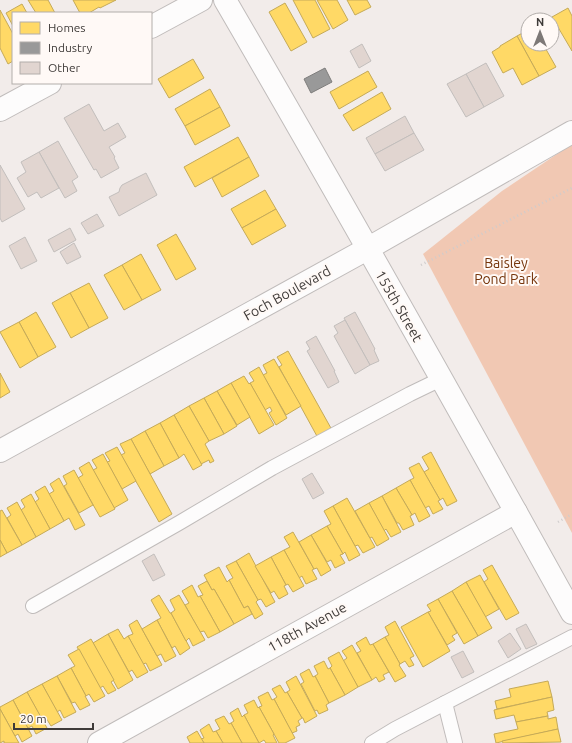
<svg xmlns="http://www.w3.org/2000/svg" width="572" height="743" viewBox="0 0 572 743" font-family="Ubuntu,sans-serif">
  <rect width="100%" height="100%" fill="#f2ecea"/>
  <!-- green -->
  <path fill="#f1c8b3" d="M572 144V533L423 254 502 191Z"/>
  <!-- homes -->
  <g fill="#ffd966" stroke="#c5aa58">
    <path d="M28 0H48L55 13H36Z"/>
    <path d="M73 0H116L100 8 99 7 89 13H80Z"/>
    <path d="M293 0H315L330 29 313 38Z"/>
    <path d="M317 0H337L348 20 333 29Z"/>
    <path d="M347 0H367L371 7 355 15Z"/>
    <path d="M285 3 307 42 291 51 269 12Z"/>
    <path d="M22 4 27 13H13V26L6 13Z"/>
    <path d="M568 8 572 16V51L552 17Z"/>
    <path d="M0 10 13 34V61L8 64 0 48Z"/>
    <path d="M528 30V44H543L556 67 539 76 517 36Z"/>
    <path d="M517 36 539 76 522 85 513 68 503 73 492 52 500 47V46Z"/>
    <path d="M193 59 204 78 169 98 158 79Z"/>
    <path d="M368 71 377 87 339 109 330 92Z"/>
    <path d="M210 89 220 107 185 126 175 109Z"/>
    <path d="M382 92 391 109 353 131 343 115Z"/>
    <path d="M220 107 230 126 195 145 185 126Z"/>
    <path d="M238 137 249 157 195 187 184 167Z"/>
    <path d="M249 157 259 176 222 197 212 178Z"/>
    <path d="M265 190 276 209 242 228 231 209Z"/>
    <path d="M276 209 286 226 252 245 242 228Z"/>
    <path d="M176 234 196 269 176 280 157 245Z"/>
    <path d="M141 254 161 290 142 300 122 265Z"/>
    <path d="M122 265 142 300 124 310 104 275Z"/>
    <path d="M89 283 108 318 89 328 70 293Z"/>
    <path d="M70 293 89 328 71 338 52 303Z"/>
    <path d="M36 312 56 347 38 357 19 322Z"/>
    <path d="M19 322 38 357 20 368 0 332Z"/>
    <path d="M288 351 332 430 318 438 279 367 282 365 277 357Z"/>
    <path d="M274 359 301 406 286 415 263 375 267 373 263 365Z"/>
    <path d="M259 367 287 418 276 425 269 413 272 411 270 407 265 410 250 383 254 381 249 373Z"/>
    <path d="M0 373 10 392 0 398Z"/>
    <path d="M244 376 249 384 250 383 274 425 259 434 231 383Z"/>
    <path d="M231 383 250 417 237 425 217 391Z"/>
    <path d="M217 391 237 426 224 434 204 398Z"/>
    <path d="M204 398 224 434 209 441 189 406Z"/>
    <path d="M189 406 209 441 205 444 214 461 210 463 209 460 201 464 174 415Z"/>
    <path d="M174 415 202 465 193 470 184 454 179 458 160 423Z"/>
    <path d="M160 423 179 458 164 466 145 431Z"/>
    <path d="M145 431 164 466 150 474 131 439Z"/>
    <path d="M131 439 172 514 159 522 121 455 125 453 120 444Z"/>
    <path d="M117 447 136 481 122 489 107 462 110 461 105 453Z"/>
    <path d="M431 452 457 501 447 506 443 498 440 500 424 472 429 469 422 457Z"/>
    <path d="M103 454 128 500 114 508 93 470 97 468 92 460Z"/>
    <path d="M89 462 115 509 100 517 78 478 83 475 79 468Z"/>
    <path d="M419 463 440 500 438 501 443 509 433 514 429 506 425 508 410 480 414 478 409 468Z"/>
    <path d="M74 470 93 505 79 513 64 486 67 484 63 476Z"/>
    <path d="M59 478 85 525 75 530 69 518 64 521 49 494 54 491 50 484Z"/>
    <path d="M410 480 430 516 419 522 415 513 412 515 396 488Z"/>
    <path d="M45 486 64 521 50 529 35 502 39 499 35 492Z"/>
    <path d="M396 488 412 515 410 516 414 525 403 530 399 523H397L382 496Z"/>
    <path d="M31 494 50 529 36 537 21 510 25 507 21 500Z"/>
    <path d="M382 496 401 532 391 537 386 529 384 531 369 503Z"/>
    <path d="M347 498 375 547 363 553 358 545 355 546 333 506Z"/>
    <path d="M17 502 36 537 22 545 7 518 11 515 7 508Z"/>
    <path d="M369 503 389 539 377 546 372 537 370 538 355 511Z"/>
    <path d="M333 506 360 555 349 561 345 552 343 554 327 526 331 524 324 511Z"/>
    <path d="M2 510 22 545 7 553 0 540V511Z"/>
    <path d="M327 526 343 554 340 555 345 563 335 568 331 560 327 562 311 535Z"/>
    <path d="M293 532 314 569 312 570 317 579 306 584 302 576 299 578 284 550 290 547 284 537Z"/>
    <path d="M311 535 331 570 321 576 317 568 314 569 299 542Z"/>
    <path d="M0 540 7 553 0 557Z"/>
    <path d="M284 550 304 586 293 592 288 584 286 585 271 557Z"/>
    <path d="M249 553 275 602 266 607 261 599 258 600 236 561Z"/>
    <path d="M271 557 286 585 284 586 288 594 279 599 274 591 271 593 255 566Z"/>
    <path d="M236 561 258 600 256 602 263 614 255 619 248 606 244 608 229 580 233 578 226 566Z"/>
    <path d="M492 565 519 613 506 620 484 582 488 579 483 570Z"/>
    <path d="M219 567 227 582 229 580 244 608 248 606 252 614 234 624 214 589 212 590 204 575Z"/>
    <path d="M480 575 499 609 485 617 466 582Z"/>
    <path d="M207 581 212 590 214 589 234 624 220 632 200 596 203 595 198 586Z"/>
    <path d="M466 582 492 628 478 636 452 591Z"/>
    <path d="M192 585 198 597 200 596 220 632 208 638 204 631 200 632 185 605 189 603 182 591Z"/>
    <path d="M452 591 478 636 464 644 438 599Z"/>
    <path d="M159 595 170 613H171L190 648 180 655 175 646 172 648 157 620 161 618 151 600Z"/>
    <path d="M179 595 205 640 193 646 189 638 186 641 171 613 175 610 170 600Z"/>
    <path d="M438 599 457 633 452 636 455 640 447 645 428 612 431 611 427 605Z"/>
    <path d="M428 612 450 651 423 667 401 627Z"/>
    <path d="M137 620 162 665 150 671 146 663 143 664 128 636 133 634 129 625Z"/>
    <path d="M157 620 176 656 165 662 161 654 157 656 142 629Z"/>
    <path d="M395 621 414 656 410 658 414 665 409 667 405 661 400 664 385 637 389 635 385 627Z"/>
    <path d="M118 629 124 639 128 636 148 672 137 678 132 670 129 672 108 634Z"/>
    <path d="M108 634 133 680 118 689 93 643Z"/>
    <path d="M366 637 370 645 373 644 389 672 383 675 385 679 379 682 376 677 372 680 357 653 361 651 356 643Z"/>
    <path d="M385 637 400 664 399 665 406 676 395 682 373 644Z"/>
    <path d="M91 639 114 680 111 682 116 690 108 694 103 686 100 688 77 647Z"/>
    <path d="M352 645 372 680 358 687 343 661 347 658 342 651Z"/>
    <path d="M79 649 105 696 94 702 89 694 86 696 71 668 75 666 68 655Z"/>
    <path d="M339 652 358 687 345 695 330 668 332 666 328 658Z"/>
    <path d="M324 661 328 669 330 668 345 695 329 703 315 676 318 674 314 666Z"/>
    <path d="M71 668 86 696H85L90 705 80 710 75 702 72 703 57 676Z"/>
    <path d="M309 669 313 677 315 676 329 703 326 705 328 710 319 714 317 710 315 711 301 684 304 682 300 674Z"/>
    <path d="M57 676 76 712 64 718 60 710 57 712 42 684Z"/>
    <path d="M296 676 317 716 305 723 303 718H302L287 692 290 690 286 682Z"/>
    <path d="M548 681 552 697 497 709 495 701 511 697 509 689Z"/>
    <path d="M42 684 62 720 51 726 46 718 42 720 27 692Z"/>
    <path d="M280 685 285 693 287 692 302 718 298 721 300 725 296 727 297 731 292 733 274 699 277 697 272 689Z"/>
    <path d="M27 692 47 728 36 734 32 726 28 728 13 700Z"/>
    <path d="M268 692 272 700 274 699 295 738 285 743H279L259 707 262 706 258 697Z"/>
    <path d="M552 697 554 710 547 712 548 716 516 722 514 715 496 719 494 710Z"/>
    <path d="M13 700 32 736 22 742 18 734 15 736 0 709V707Z"/>
    <path d="M254 700 258 708 259 707 274 734 273 735 277 743H266L264 740 259 743 244 715 248 713 244 705Z"/>
    <path d="M238 708 242 717 244 715 259 743H242L231 723 234 721 230 713Z"/>
    <path d="M0 709 15 736 19 743H4V741L0 743Z"/>
    <path d="M224 716 229 724 231 723 242 743H223L216 731 220 729 215 720Z"/>
    <path d="M548 716V719L556 717 558 729 496 743 494 734 518 729 516 722Z"/>
    <path d="M209 724 213 732 216 731 223 743H204L201 739 204 738 200 730Z"/>
    <path d="M558 729 561 742 503 743 502 741Z"/>
    <path d="M197 731 204 743H190L187 737Z"/>
  </g>
  <!-- industry -->
  <path fill="#999" stroke="#7e7d7c" d="M325 68 332 82 311 93 304 79Z"/>
  <!-- building -->
  <g fill="#e1d5d0" stroke="#c2bebc">
    <path d="M362 44 371 61 359 68 350 51Z"/>
    <path d="M486 63 504 96 484 107 466 74Z"/>
    <path d="M466 74 484 107 466 117 447 84Z"/>
    <path d="M89 104 104 131 118 123 126 137 109 147 115 157 114 158 119 168 101 178 96 169 94 170 64 118Z"/>
    <path d="M405 116 414 133 375 154 366 138Z"/>
    <path d="M414 133 424 150 385 171 375 154Z"/>
    <path d="M58 141 78 177 72 181 77 191 65 198 39 152Z"/>
    <path d="M39 152 59 188 41 198 37 192 28 197 17 178 26 172 21 162Z"/>
    <path d="M0 165 25 209 2 222 0 218Z"/>
    <path d="M146 173 157 195 119 216 109 197 119 192 120 188 122 185Z"/>
    <path d="M97 214 104 226 88 234 81 223Z"/>
    <path d="M70 228 76 240 54 252 48 240Z"/>
    <path d="M25 237 37 261 21 269 9 246Z"/>
    <path d="M74 243 81 257 67 264 60 252Z"/>
    <path d="M355 312 375 349 374 350 379 361 370 365 344 318Z"/>
    <path d="M345 320 370 365 355 374 334 336 338 333 334 326Z"/>
    <path d="M316 336 335 371H334L339 382 328 388 307 351 310 349 306 342Z"/>
    <path d="M312 473 324 493 313 499 302 479Z"/>
    <path d="M154 554 165 575 153 581 142 561Z"/>
    <path d="M526 624 537 644 526 649 516 629Z"/>
    <path d="M510 633 521 649 508 658 498 641Z"/>
    <path d="M463 651 474 672 462 678 451 657Z"/>
  </g>
  <g fill="none" stroke-linecap="round" stroke-linejoin="round">
    <!-- service casing -->
    <g stroke="#c0bcbb" stroke-width="16">
      <g id="service">
        <path d="M33 606 179 523 272 468 410 394 441 379"/>
        <path d="M445 703 455 743"/>
        <path d="M372 743 395 729 572 637"/>
      </g>
    </g>
    <!-- minor casing -->
    <g stroke="#c0bcbb" stroke-width="24">
      <g id="minor">
        <path d="M225 0C343 203 458 407 572 613"/>
        <path d="M151 27 201 0"/>
        <path d="M0 110 50 83"/>
        <path d="M0 451 367 249 572 132"/>
        <path d="M99 743 516 512"/>
      </g>
    </g>
    <!-- path -->
    <g stroke="#cfcccc" stroke-width="2.5" stroke-dasharray="1 3" stroke-linecap="butt">
      <path d="M421 265 572 188"/>
      <path d="M558 522 572 514"/>
    </g>
    <!-- service -->
    <use href="#service" stroke="#fdfcfc" stroke-width="14"/>
    <!-- minor -->
    <use href="#minor" stroke="#fdfcfc" stroke-width="22"/>
  </g>
  <g text-anchor="middle" stroke-width="4" stroke-linejoin="round" paint-order="stroke">
    <!-- park labels -->
    <g font-size="14" fill="#76350b" stroke="#fff9f6">
      <text x="506" y="268">Baisley<tspan x="506" dy="16">Pond Park</tspan></text>
    </g>
    <!-- street labels -->
    <g font-size="14" fill="#3f3b39" stroke="#fff9f6">
      <text transform="translate(287 293) rotate(-29)" y="5">Foch Boulevard</text>
      <text transform="translate(399 306) rotate(60)" y="5">155th Street</text>
      <text transform="translate(307 627) rotate(-29)" y="5">118th Avenue</text>
    </g>
  </g>
  <!-- legend -->
  <rect x="12" y="12" width="140" height="72" fill="#fff9f6" stroke="#b2adaa"/>
  <rect x="20" y="22" width="20" height="12" fill="#ffd966" stroke="#b2adaa"/>
  <text x="48" y="32" font-size="12" fill="#3f3b39">Homes</text>
  <rect x="20" y="42" width="20" height="12" fill="#999999" stroke="#b2adaa"/>
  <text x="48" y="52" font-size="12" fill="#3f3b39">Industry</text>
  <rect x="20" y="62" width="20" height="12" fill="#e1d5d0" stroke="#b2adaa"/>
  <text x="48" y="72" font-size="12" fill="#3f3b39">Other</text>
  <!-- north arrow -->
  <g transform="translate(540 32)"><circle r="19" fill="#fff9f6" stroke="#b2adaa"/>
  <path d="M0-3L7 15L0 10L-7 15Z" fill="#7e7977"/>
  <text y="-6" font-size="11" font-weight="bold" text-anchor="middle" fill="#3f3b39">N</text>
  </g>
  <!-- scale -->
  <path d="M14 723v6h79v-6" fill="none" stroke="#3f3b39" stroke-width="2"/>
  <text x="20" y="723" font-size="12" fill="#3f3b39" stroke="#fff9f6" stroke-width="3" paint-order="stroke">20 m</text>
</svg>
